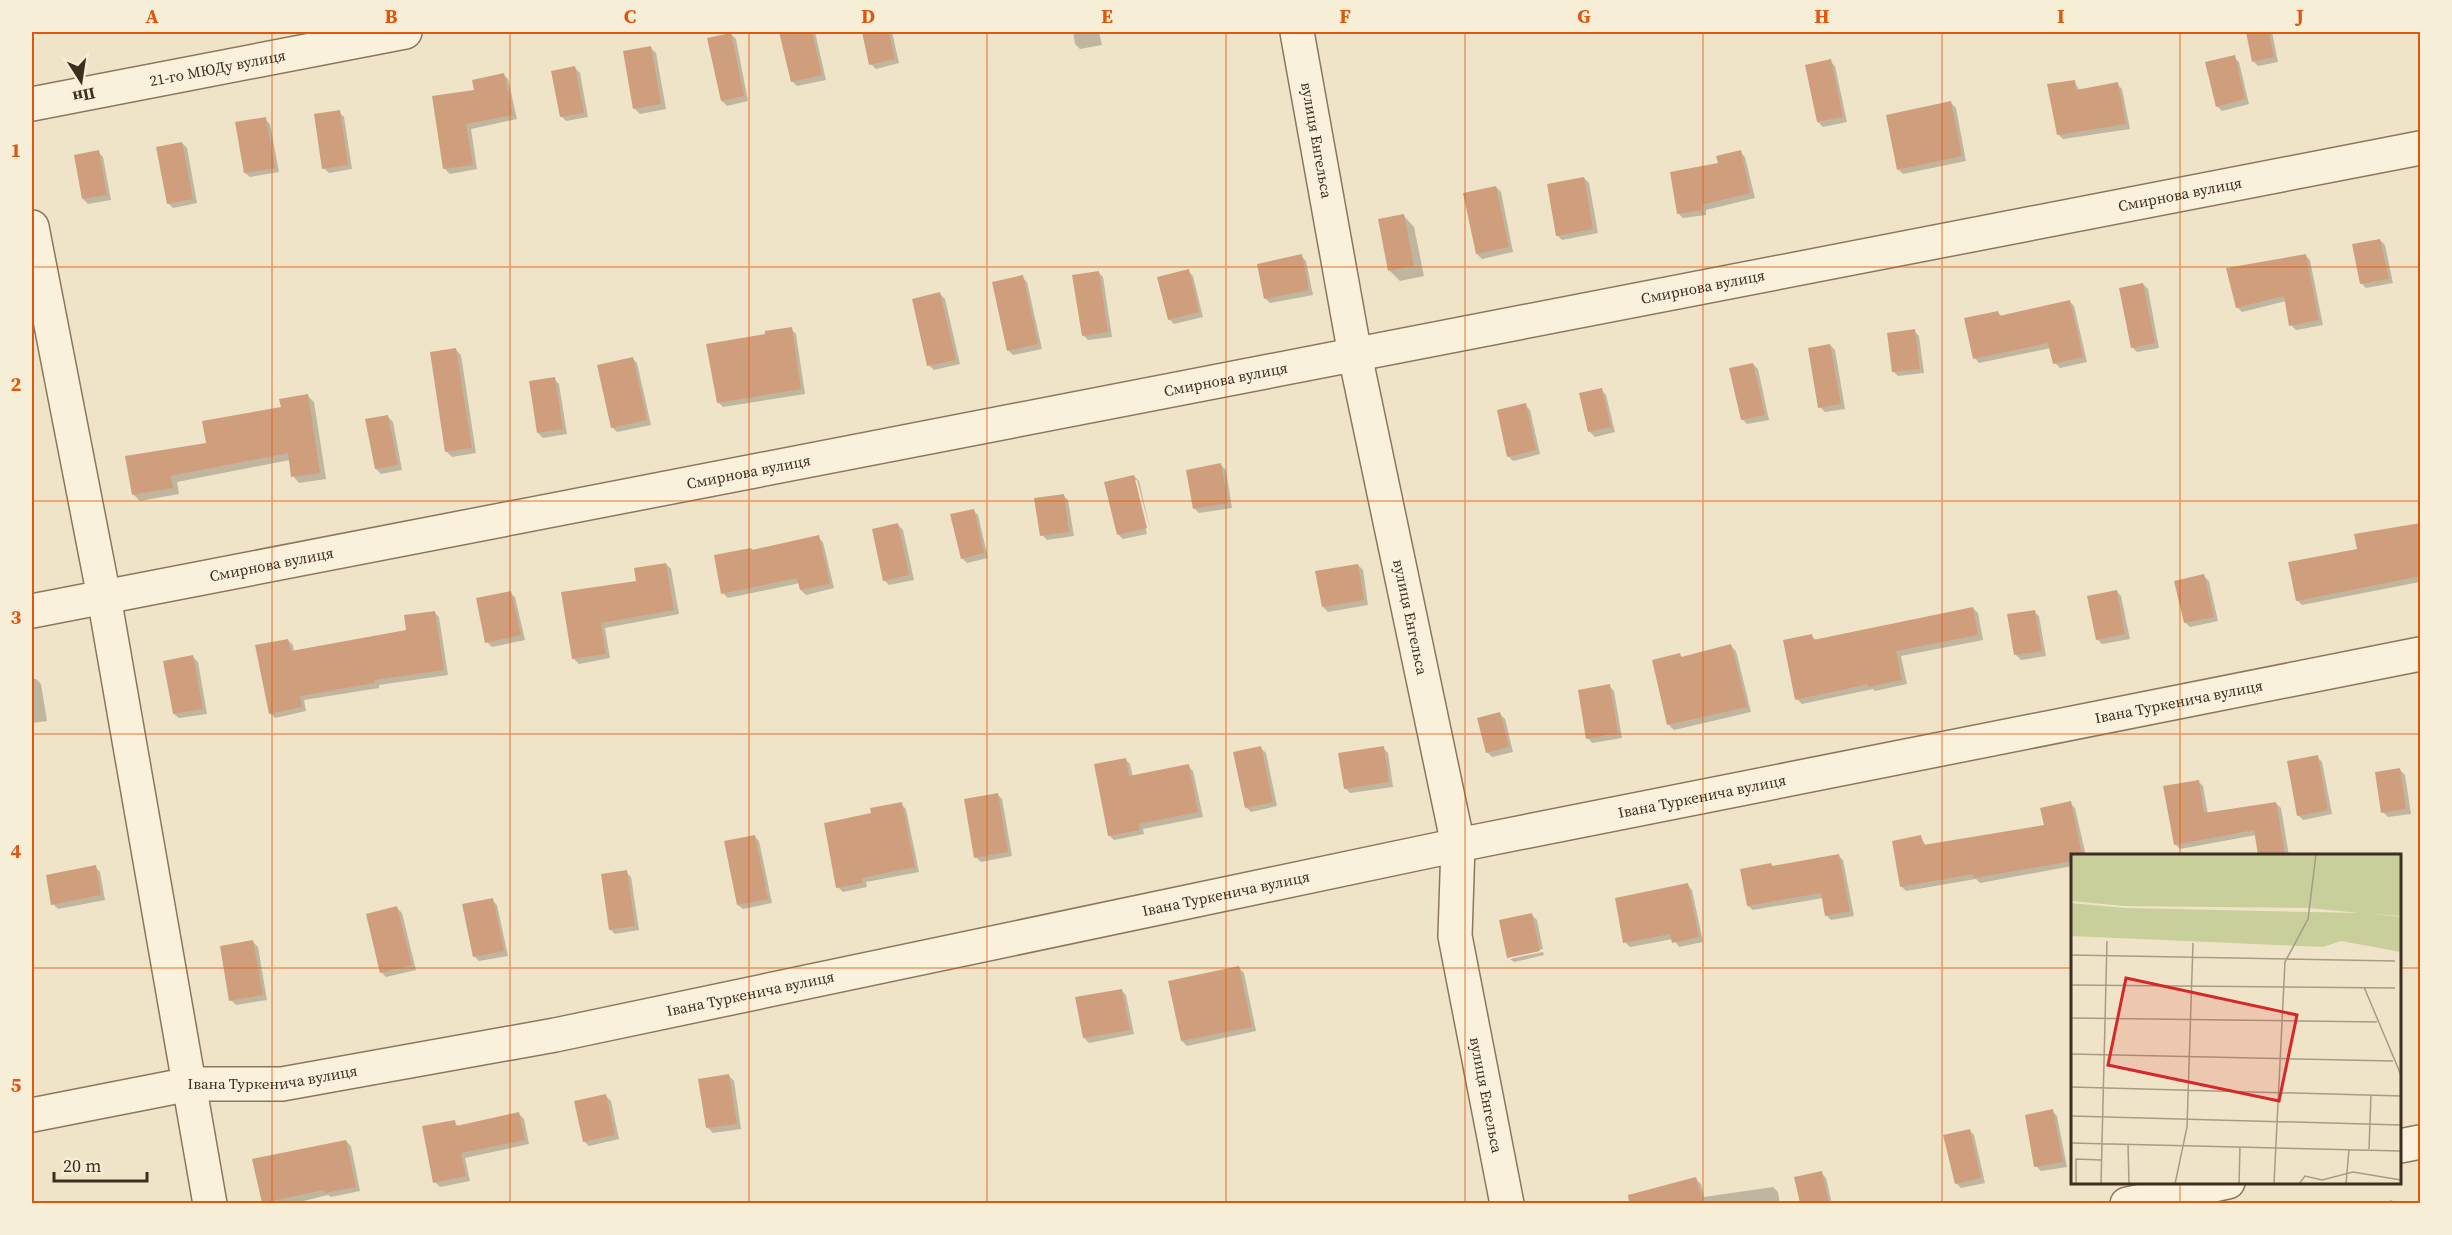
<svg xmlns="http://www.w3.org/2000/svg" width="2452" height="1235" viewBox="0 0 2452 1235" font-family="'Source Serif 4',serif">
  <rect width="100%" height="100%" fill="#f0e4c8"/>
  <!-- shadow -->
  <g fill="#0003">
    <path d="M781 32H815L826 80 797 86 792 81Z"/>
    <path d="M863 32H892L899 63 876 69 871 64Z"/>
    <path d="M1073 32H1099L1102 45 1080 49 1075 44Z"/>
    <path d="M2247 32H2272L2278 62 2258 66 2253 61Z"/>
    <path d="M731 34 736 39 748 101 727 106 722 101Z"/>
    <path d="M651 48 656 53 666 109 640 114 635 109 625 52Z"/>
    <path d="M2234 57 2239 62 2249 104 2222 111 2217 106Z"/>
    <path d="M1830 61 1835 66 1847 122 1823 127 1818 122Z"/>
    <path d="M575 68 580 73 588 117 566 121 561 116Z"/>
    <path d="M503 74 508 79 517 119 471 129 477 169 450 174 445 169 476 91Z"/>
    <path d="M2074 81 2080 91 2117 84 2122 89 2130 129 2063 139 2058 134Z"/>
    <path d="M1951 103 1956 108 1966 161 1903 174 1898 169Z"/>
    <path d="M339 112 344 117 352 169 329 173 324 168Z"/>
    <path d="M265 119 270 124 279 172 250 177 245 173Z"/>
    <path d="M182 143 187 148 197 203 173 208 168 203Z"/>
    <path d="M98 152 103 157 111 200 88 204 83 199Z"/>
    <path d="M1740 152 1745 157 1755 198 1706 210V215L1683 218 1678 213Z"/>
    <path d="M1584 178 1589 183 1598 233 1562 240 1557 235Z"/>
    <path d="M1496 187 1501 192 1513 252 1482 259 1477 254Z"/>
    <path d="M1404 216 1414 227 1424 276 1400 281 1389 270Z"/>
    <path d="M2380 240 2385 245 2393 283 2366 288 2361 283Z"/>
    <path d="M2305 255 2310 260 2323 325 2296 330 2291 325 2286 301 2242 312 2237 307 2228 269Z"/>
    <path d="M1301 256 1306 261 1313 295 1270 303 1265 298Z"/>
    <path d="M1188 271 1193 276 1203 317 1174 324 1169 319Z"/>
    <path d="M1098 272 1103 277 1112 337 1088 340 1083 335Z"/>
    <path d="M1022 277 1027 282 1042 349 1013 355 1008 350Z"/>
    <path d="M2143 284 2148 289 2159 348 2137 352 2132 347Z"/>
    <path d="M940 294 945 299 960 364 934 370 929 365Z"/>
    <path d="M2069 301 2074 306 2087 362 2060 368 2055 363 2051 348 1979 363 1975 358 1998 312 2002 317Z"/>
    <path d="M791 329 796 334 805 394 723 407 718 402 767 335Z"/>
    <path d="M1914 331 1919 336 1924 373 1898 376 1893 371Z"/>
    <path d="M1830 345 1835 350 1845 409 1825 412 1820 407Z"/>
    <path d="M456 350 461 355 476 453 452 457 447 452Z"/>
    <path d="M632 358 637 363 651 425 617 432 612 427Z"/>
    <path d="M1753 364 1758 369 1769 420 1747 424 1742 419Z"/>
    <path d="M554 379 559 384 567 434 543 438 538 433Z"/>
    <path d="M1601 390 1606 395 1615 432 1595 437 1590 432Z"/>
    <path d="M308 396 314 402 326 479 299 483 293 476 290 460 177 482 179 494 140 501 133 494 208 444Z"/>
    <path d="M1525 405 1530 410 1540 454 1513 461 1508 456Z"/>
    <path d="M388 417 393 422 402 470 381 474 376 469Z"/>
    <path d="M1221 465 1226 470 1232 508 1199 513 1194 508Z"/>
    <path d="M1134 476 1139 481 1151 533 1137 480H1134L1147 534 1123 539 1118 534Z"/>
    <path d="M1063 495 1068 500 1074 536 1047 540 1042 535Z"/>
    <path d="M973 510 978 515 988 558 967 563 962 558Z"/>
    <path d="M898 525 903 530 914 580 889 585 884 580Z"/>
    <path d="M2420 525V582L2302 605 2297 600 2359 550Z"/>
    <path d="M818 537 823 542 834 588 806 595 801 590 800 583 728 598 723 593 753 552Z"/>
    <path d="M666 564 671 569 679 614 605 628 610 658 579 664 574 659 563 594 638 582Z"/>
    <path d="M1358 565 1363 570 1368 605 1328 612 1323 607Z"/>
    <path d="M2204 576 2209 581 2218 621 2190 627 2185 622Z"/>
    <path d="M2116 591 2121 596 2130 639 2102 644 2097 639Z"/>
    <path d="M510 593 515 597 525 640 492 647 487 642Z"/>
    <path d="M1973 608 1978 613 1983 640 1901 656 1907 684 1875 691 1873 689 1802 704 1797 699 1811 635 1817 641Z"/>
    <path d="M434 612 439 617 448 675 379 685V688L304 700 306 711 275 718 270 713 288 640 293 645 294 652 408 631Z"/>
    <path d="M2034 612 2039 616 2046 656 2021 660 2016 655Z"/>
    <path d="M1731 646 1736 651 1751 712 1674 730 1669 725 1680 655 1683 658Z"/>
    <path d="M193 657 198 662 207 714 179 718 174 714Z"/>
    <path d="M32 679H36L41 684 47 721 32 723Z"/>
    <path d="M1609 686 1614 691 1622 738 1592 743 1588 738Z"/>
    <path d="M1500 714 1505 719 1513 752 1492 757 1487 752Z"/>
    <path d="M1261 748 1266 753 1277 806 1251 812 1246 807Z"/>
    <path d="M1383 748 1388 753 1393 787 1350 793 1345 788Z"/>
    <path d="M2317 757 2322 762 2332 814 2303 820 2298 815Z"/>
    <path d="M1125 759 1130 764 1133 777 1188 766 1193 771 1203 817 1143 829 1144 834 1114 840 1109 835Z"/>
    <path d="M2400 770 2405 775 2411 814 2388 817 2383 812Z"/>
    <path d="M2198 781 2203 786 2208 814 2276 803 2281 808 2289 856H2259L2256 835 2180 849 2175 844Z"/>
    <path d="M997 794 1002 799 1012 856 981 862 976 857Z"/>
    <path d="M2070 803 2075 808 2086 856H2072V866L1980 883 1976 879 1906 891 1901 886 1921 837 1926 846 2046 826Z"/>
    <path d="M901 804 906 809 919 872 866 882 867 887 843 892 838 887 873 815Z"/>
    <path d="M754 836 759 841 772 903 743 909 738 905Z"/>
    <path d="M1838 855 1843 860 1854 916 1831 920 1826 915 1823 898 1753 910 1748 906 1771 864 1774 867Z"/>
    <path d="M95 867 100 872 105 900 58 909 53 904Z"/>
    <path d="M626 872 631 877 639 930 615 934 610 929Z"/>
    <path d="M1688 885 1692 890 1703 942 1679 947 1673 939 1630 947 1625 942Z"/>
    <path d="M492 900 497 905 508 956 479 961 474 956Z"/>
    <path d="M397 908 402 913 416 970 386 977 381 972Z"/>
    <path d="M1532 915 1537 920 1543 949 1510 955V958L1509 957Z"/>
    <path d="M253 942 258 947 267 1000 236 1005 231 1000Z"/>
    <path d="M1543 952 1544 955 1514 962 1510 959Z"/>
    <path d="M1239 968 1244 973 1256 1031 1187 1046 1182 1041Z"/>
    <path d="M1121 990 1126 995 1134 1034 1089 1043 1084 1038Z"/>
    <path d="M729 1076 734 1081 741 1129 713 1133 708 1128Z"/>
    <path d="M606 1096 611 1101 619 1139 589 1146 584 1141Z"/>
    <path d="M2052 1111 2057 1116 2067 1167 2041 1171 2036 1166Z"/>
    <path d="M519 1114 524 1119 529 1144 465 1158 470 1181 440 1187 435 1182 454 1122 459 1127Z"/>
    <path d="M1969 1130 1974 1135 1985 1183 1961 1188 1956 1183Z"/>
    <path d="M346 1141 351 1146 360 1191 331 1197 328 1195 291 1204H263L254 1160Z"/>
    <path d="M1821 1173 1826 1178 1832 1204H1802L1796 1178Z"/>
    <path d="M1696 1179 1701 1184 1704 1197 1773 1187 1778 1192 1780 1204H1676L1671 1185Z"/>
    <path d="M2392 1200 2395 1204H2377Z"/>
  </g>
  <!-- building -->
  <g fill="#cf9f7d">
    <path d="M779 32H812L822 75 791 82Z"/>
    <path d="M862 32H889L895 59 869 65Z"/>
    <path d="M2246 32H2269L2274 57 2252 62Z"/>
    <path d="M731 33 744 96 721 101 707 38Z"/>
    <path d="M651 46 661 104 633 109 623 51Z"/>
    <path d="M2235 55 2245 99 2216 107 2205 62Z"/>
    <path d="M1831 59 1843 117 1817 122 1805 65Z"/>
    <path d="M575 66 584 113 560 117 551 71Z"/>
    <path d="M504 73 513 115 466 124 473 165 443 169 432 96 474 90 472 80Z"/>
    <path d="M2075 80 2076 90 2118 82 2126 124 2057 135 2047 84Z"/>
    <path d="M1951 101 1962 156 1897 170 1886 115Z"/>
    <path d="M340 110 348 165 322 169 314 114Z"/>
    <path d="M266 117 275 168 244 173 235 122Z"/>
    <path d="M182 142 193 199 167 204 156 147Z"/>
    <path d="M99 150 107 195 82 199 74 155Z"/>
    <path d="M1741 150 1750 193 1701 205 1702 210 1677 214 1670 172 1718 163 1716 156Z"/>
    <path d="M1584 177 1593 229 1556 236 1547 184Z"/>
    <path d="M1496 186 1509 247 1476 254 1463 193Z"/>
    <path d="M1404 214 1414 266 1388 271 1378 219Z"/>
    <path d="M2380 239 2389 279 2360 284 2352 244Z"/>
    <path d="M1302 254 1309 290 1264 299 1257 264Z"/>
    <path d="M2306 254 2319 320 2289 326 2284 296 2236 308 2226 268Z"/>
    <path d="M1189 269 1199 312 1168 320 1157 277Z"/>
    <path d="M1099 271 1108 332 1082 336 1072 275Z"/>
    <path d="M1023 275 1038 344 1007 351 992 282Z"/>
    <path d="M2143 283 2155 343 2131 348 2119 288Z"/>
    <path d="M940 292 956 360 927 366 912 299Z"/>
    <path d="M2070 300 2083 357 2053 364 2048 343 1973 359 1964 318 1998 311 1999 316Z"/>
    <path d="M792 327 801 389 717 403 706 344 765 334V331Z"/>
    <path d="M1915 329 1920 369 1892 372 1887 333Z"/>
    <path d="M1830 344 1841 404 1818 408 1808 348Z"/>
    <path d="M456 348 472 448 445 452 430 352Z"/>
    <path d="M633 357 647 420 611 428 597 365Z"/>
    <path d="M1753 363 1765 415 1741 420 1729 368Z"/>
    <path d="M555 377 563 429 537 433 529 381Z"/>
    <path d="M1602 388 1611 427 1588 432 1579 393Z"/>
    <path d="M308 394 320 473 291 477 288 453 171 476 173 488 132 495 125 456 206 443 202 421 281 407 279 399Z"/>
    <path d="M1526 403 1536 450 1507 457 1497 410Z"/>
    <path d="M388 415 398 465 375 469 365 419Z"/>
    <path d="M1221 463 1228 503 1193 509 1186 470Z"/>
    <path d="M1134 475 1147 528 1117 535 1104 482Z"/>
    <path d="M1064 494 1069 532 1040 536 1034 498Z"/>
    <path d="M974 509 984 553 961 559 950 514Z"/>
    <path d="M898 523 909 575 883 581 872 529Z"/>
    <path d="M2421 523V576L2296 601 2288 562 2357 549 2354 534Z"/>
    <path d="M819 535 830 584 800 590 797 578 721 594 714 555 751 548 752 550Z"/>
    <path d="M666 563 674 610 601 623 606 654 572 659 561 592 636 581 634 568Z"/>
    <path d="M1358 564 1364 600 1322 607 1315 571Z"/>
    <path d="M2204 574 2214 617 2184 623 2174 581Z"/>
    <path d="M2117 590 2125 634 2096 640 2087 596Z"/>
    <path d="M511 591 521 635 485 643 476 598Z"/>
    <path d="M1973 607 1978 635 1896 651 1902 680 1868 687V684L1795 700 1783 640 1812 634 1813 640Z"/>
    <path d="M2035 610 2042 651 2014 655 2007 614Z"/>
    <path d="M435 611 444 670 375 680V683L300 696 302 707 269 714 255 645 288 639 291 651 406 630 404 615Z"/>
    <path d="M1731 644 1747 707 1667 725 1652 660 1680 653 1681 657Z"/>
    <path d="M193 655 203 709 173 714 163 661Z"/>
    <path d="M1610 684 1618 733 1586 739 1578 690Z"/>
    <path d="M1500 712 1509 747 1486 753 1477 718Z"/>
    <path d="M1261 746 1273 802 1245 808 1233 752Z"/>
    <path d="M1384 746 1389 782 1344 789 1338 753Z"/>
    <path d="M2318 755 2328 810 2297 816 2287 761Z"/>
    <path d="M1126 758 1129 776 1189 764 1198 812 1139 824 1140 830 1108 836 1094 764Z"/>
    <path d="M2400 768 2406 809 2381 813 2375 772Z"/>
    <path d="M2199 780 2204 813 2276 802 2285 855H2258L2254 830 2174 845 2163 786Z"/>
    <path d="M998 793 1008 852 974 858 964 799Z"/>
    <path d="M2071 801 2082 855H2073V861L1974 878 1973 874 1900 887 1892 841 1921 835 1923 845 2044 825 2040 808Z"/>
    <path d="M902 802 915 867 862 878 863 883 836 888 824 823 871 813 870 808Z"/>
    <path d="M755 835 768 899 737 905 724 841Z"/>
    <path d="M1839 854 1850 911 1825 916 1821 893 1747 906 1740 869 1771 863 1772 866Z"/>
    <path d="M96 865 101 895 51 905 46 875Z"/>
    <path d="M627 870 635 926 609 930 601 874Z"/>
    <path d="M1688 883 1699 937 1672 943 1670 934 1623 943 1615 898Z"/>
    <path d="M493 898 504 951 473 957 462 904Z"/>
    <path d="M397 906 412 965 380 973 366 914Z"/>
    <path d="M1532 913 1540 951 1507 958 1499 920Z"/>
    <path d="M253 940 263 995 229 1001 220 946Z"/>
    <path d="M1239 966 1252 1027 1181 1041 1168 981Z"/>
    <path d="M1122 989 1130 1030 1083 1038 1075 997Z"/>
    <path d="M729 1074 737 1124 706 1128 698 1079Z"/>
    <path d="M606 1094 615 1135 583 1142 574 1101Z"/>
    <path d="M2053 1109 2063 1162 2034 1167 2025 1115Z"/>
    <path d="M519 1112 525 1140 461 1153 466 1176 433 1183 422 1126 455 1120 456 1126Z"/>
    <path d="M1970 1129 1981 1178 1955 1184 1943 1135Z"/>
    <path d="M346 1140 356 1187 325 1193 324 1190 262 1203 252 1159Z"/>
    <path d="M1822 1171 1829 1203H1800L1794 1177Z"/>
    <path d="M1696 1177 1703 1203H1629L1628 1195Z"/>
  </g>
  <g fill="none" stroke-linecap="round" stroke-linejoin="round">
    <!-- minor casing -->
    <g stroke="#8d765c" stroke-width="36">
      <g id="minor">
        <path id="s1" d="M1297 32 1355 355 1458 845 1455 936 1507 1204"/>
        <path d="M32 227 104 597 210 1204"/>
        <path id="s2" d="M32 611 2420 148"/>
        <path id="s3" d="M32 1115 190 1084H282L555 1035 1458 845 2420 654"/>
        <path d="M2400 1146 2420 1142"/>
        <path d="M2127 1204 2228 1182"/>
      </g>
    </g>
    <!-- tertiary casing -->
    <g stroke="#8d765c" stroke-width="36">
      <g id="tertiary">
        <path id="s4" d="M32 104 405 32"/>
      </g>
    </g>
    <!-- minor -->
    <use href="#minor" stroke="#faf1dc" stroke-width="33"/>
    <!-- tertiary -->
    <use href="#tertiary" stroke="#faf1dc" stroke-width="33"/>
  </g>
  <!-- grid -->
  <path fill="none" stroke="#df570d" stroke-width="1.5" stroke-opacity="0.55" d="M272 32V1204M510 32V1204M749 32V1204M987 32V1204M1226 32V1204M1465 32V1204M1703 32V1204M1942 32V1204M2180 32V856M32 267H2420M32 501H2420M32 734H2420M32 968H2072M2400 968H2420M2180 1182V1204"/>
  <g text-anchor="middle" stroke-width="4.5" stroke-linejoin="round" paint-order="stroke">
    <!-- street labels -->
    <g font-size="15" fill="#3d2e20" stroke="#f7eed8">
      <text dy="5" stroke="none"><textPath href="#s4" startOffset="189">21-го МЮДу вулиця</textPath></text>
      <text dy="5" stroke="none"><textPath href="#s1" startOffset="110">вулиця Енгельса</textPath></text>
      <text dy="5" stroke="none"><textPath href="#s2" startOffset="2188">Смирнова вулиця</textPath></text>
      <text dy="5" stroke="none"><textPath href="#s2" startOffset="1702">Смирнова вулиця</textPath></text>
      <text dy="5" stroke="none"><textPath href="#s2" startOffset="1216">Смирнова вулиця</textPath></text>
      <text dy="5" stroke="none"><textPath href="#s2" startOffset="730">Смирнова вулиця</textPath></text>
      <text dy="5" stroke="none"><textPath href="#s2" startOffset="244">Смирнова вулиця</textPath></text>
      <text dy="5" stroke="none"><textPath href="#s1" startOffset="596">вулиця Енгельса</textPath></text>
      <text dy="5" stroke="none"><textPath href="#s3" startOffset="2188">Івана Туркенича вулиця</textPath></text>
      <text dy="5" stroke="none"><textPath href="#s3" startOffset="1702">Івана Туркенича вулиця</textPath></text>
      <text dy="5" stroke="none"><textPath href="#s3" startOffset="1216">Івана Туркенича вулиця</textPath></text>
      <text dy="5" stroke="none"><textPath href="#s3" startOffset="730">Івана Туркенича вулиця</textPath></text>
      <text dy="5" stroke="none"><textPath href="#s3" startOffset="244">Івана Туркенича вулиця</textPath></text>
      <text dy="5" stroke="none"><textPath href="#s1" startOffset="1082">вулиця Енгельса</textPath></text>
    </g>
  </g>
  <!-- overview -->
  <g transform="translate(2071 854)">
    <rect width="330" height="330" fill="#f0e4c8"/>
    <path d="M0 0H330V62L301 60 330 63V98L270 87 252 93 0 82V49L55 54 288 59 238 54 53 52 0 47Z" fill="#c9cf9b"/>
    <path fill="none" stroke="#a89b85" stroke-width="1.5" d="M0 101 324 107M0 131 324 134M293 133 330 221M0 164 306 168M0 200 322 207M0 233 330 242M0 262 330 271M0 289 330 297M57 290 58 330M298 295 300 241M5 330V305L30 306M30 330 36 87M104 330 116 273 122 89M168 330 169 293M203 330 214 108 237 65 245 0M228 330 234 322 251 326 282 318 330 326M275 330 278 295"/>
    <path fill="#d62828" fill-opacity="0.15" stroke="#d62828" stroke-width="3" d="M55 124 226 161 208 247 37 211Z"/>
    <rect width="330" height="330" fill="none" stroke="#3d2e20" stroke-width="3"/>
  </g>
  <!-- border -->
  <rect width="2452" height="1235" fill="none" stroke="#f7eed8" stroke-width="66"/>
  <!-- north arrow -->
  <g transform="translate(81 81) rotate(168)" stroke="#f7eed8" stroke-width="4.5" paint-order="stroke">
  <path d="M0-4.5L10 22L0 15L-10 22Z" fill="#3d2e20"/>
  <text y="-9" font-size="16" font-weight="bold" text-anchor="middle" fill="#3d2e20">Пн</text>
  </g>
  <!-- scale -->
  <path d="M54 1172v9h93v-9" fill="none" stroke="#3d2e20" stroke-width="3"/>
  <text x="63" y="1172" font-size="18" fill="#3d2e20" stroke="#f7eed8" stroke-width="4.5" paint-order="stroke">20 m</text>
  <rect x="33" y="33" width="2386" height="1169" fill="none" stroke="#df570d" stroke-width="2"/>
  <g font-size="20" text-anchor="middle" font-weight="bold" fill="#df570d">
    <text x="152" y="23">A</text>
    <text x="391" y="23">B</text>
    <text x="630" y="23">C</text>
    <text x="868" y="23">D</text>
    <text x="1107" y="23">E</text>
    <text x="1345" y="23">F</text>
    <text x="1584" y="23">G</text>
    <text x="1822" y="23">H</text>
    <text x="2061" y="23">I</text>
    <text x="2300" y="23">J</text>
    <text x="16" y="157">1</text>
    <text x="16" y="391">2</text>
    <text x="16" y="624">3</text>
    <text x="16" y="858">4</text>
    <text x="16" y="1092">5</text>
  </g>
</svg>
